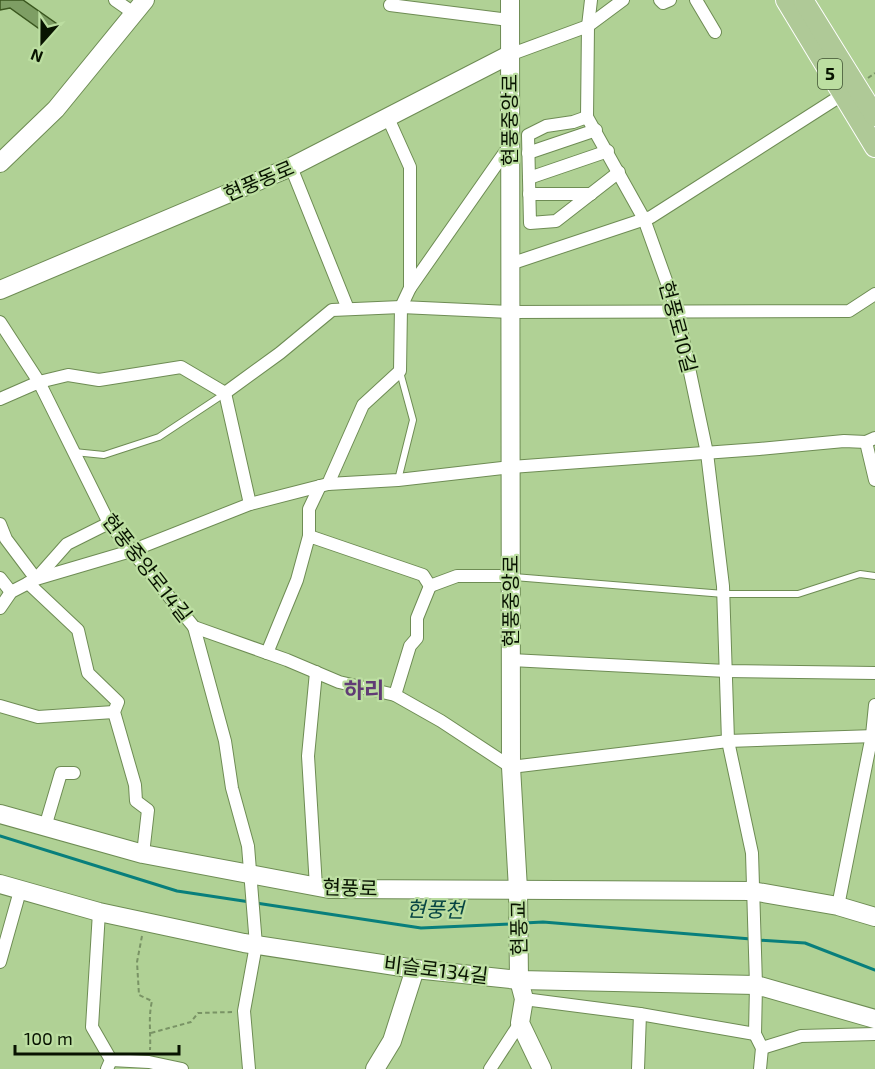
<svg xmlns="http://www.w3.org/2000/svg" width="875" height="1069" viewBox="0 0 875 1069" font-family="'Exo 2','Noto Sans KR',sans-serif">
  <rect width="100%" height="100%" fill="#b0d195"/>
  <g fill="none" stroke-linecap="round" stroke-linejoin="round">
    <!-- stream -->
    <g stroke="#087f7c" stroke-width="3">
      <path d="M0 836 177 891 250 902"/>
      <path d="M256 903 421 928 512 924"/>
      <path d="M524 923 543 922 751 939"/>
      <path d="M758 940 805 943 875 970"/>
    </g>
  </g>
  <!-- building -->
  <path fill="#7e9e64" stroke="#3a561e" stroke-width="1.5" d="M0 0H23L60 26 48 35 10 8 0 10Z"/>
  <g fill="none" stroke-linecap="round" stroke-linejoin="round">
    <!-- lane casing -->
    <g stroke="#6e8c54" stroke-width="8">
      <g id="lane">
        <path d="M74 452 104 455 159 437 224 394"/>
        <path d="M398 480 413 420 400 372"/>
        <path d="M514 577 724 594H798L860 574 875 576"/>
      </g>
    </g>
    <!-- street casing -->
    <g stroke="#6e8c54" stroke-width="14">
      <g id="street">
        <path d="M115 0 135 14"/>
        <path d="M591 0 588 26 587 117 644 219 677 311 707 453 723 586 728 741 752 853 756 985 755 1034 762 1048 760 1069"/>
        <path d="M660 0 663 3 670 0"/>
        <path d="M696 0 715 32"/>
        <path d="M390 5 509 20"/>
        <path d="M509 55 588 26 623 0"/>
        <path d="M587 117 573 122 546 126 528 135 530 223 556 221 619 172"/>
        <path d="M528 153 596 130"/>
        <path d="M291 167 348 309"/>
        <path d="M529 178 608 151"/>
        <path d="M529 194H591"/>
        <path d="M510 264 651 217 842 95"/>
        <path d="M410 288 510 145"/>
        <path d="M0 322 39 382 109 523 194 627 287 660 339 682 395 695 441 721 511 767 728 741 875 736"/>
        <path d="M225 393 280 353 332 310 401 307 510 312 849 311 875 294"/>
        <path d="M0 399 39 382 68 375 99 380 181 367 225 393 250 504"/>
        <path d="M866 442 875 480"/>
        <path d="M328 484 363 405 400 371 401 307 410 288V167L388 118"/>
        <path d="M0 524 6 539 36 579 67 544 109 523"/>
        <path d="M309 536V509L320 486"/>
        <path d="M0 578 11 592"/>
        <path d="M28 583 78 630 88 673 118 702 114 712 135 785 136 801 148 810 143 854"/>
        <path d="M0 608 11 592 36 579 131 551 250 504 328 484 398 480 511 467 759 449 844 441 866 442 875 438"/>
        <path d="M194 627 225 741 232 788 248 846 256 945 244 1011 249 1069"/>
        <path d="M267 653 297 580 309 536 423 575 430 586 457 576H511"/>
        <path d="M511 660 726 671 875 673"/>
        <path d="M316 672 308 756 316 887"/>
        <path d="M395 695 410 646 417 638V618L430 586"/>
        <path d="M0 706 38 717 114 712"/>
        <path d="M45 827 61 773H74"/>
        <path d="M838 906 872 735 875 705"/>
        <path d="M99 912 92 1027 111 1060 107 1069"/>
        <path d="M0 962 20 891"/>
        <path d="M524 999 640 1014 755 1034"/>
        <path d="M762 1048 801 1036 875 1034"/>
        <path d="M111 1060 149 1062 182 1069"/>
        <path d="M490 1069 520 1023"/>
        <path d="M638 1069 640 1014"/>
      </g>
    </g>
    <!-- secondary casing -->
    <g stroke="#6e8c54" stroke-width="20">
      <g id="secondary">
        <path d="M510 0 511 767 518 889 519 980 524 999 520 1023 542 1069"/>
        <path d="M0 163 56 109 145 0"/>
        <path d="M0 290 291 167 509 55"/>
        <path d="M0 814 143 854 329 889 752 891 838 906 875 917"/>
        <path d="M0 884 99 912 244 943 415 969 519 980 756 985 875 1019"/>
        <path d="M375 1069 392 1041 415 969"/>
      </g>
    </g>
    <!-- primary casing -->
    <g stroke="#fff" stroke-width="22">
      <g id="primary">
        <path d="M786 0 875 147"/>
        <path d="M803 0 875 116"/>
      </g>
    </g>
    <!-- path -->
    <g stroke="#799365" stroke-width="2" stroke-dasharray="4.5 3" stroke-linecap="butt">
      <path d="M868 78 875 73"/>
      <path d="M142 936 137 962 139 995 152 1001C148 1018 151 1033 150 1050"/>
      <path d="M151 1033 191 1022 198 1013 232 1012"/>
    </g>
    <!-- lane -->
    <use href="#lane" stroke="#fff" stroke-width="6"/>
    <!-- street -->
    <use href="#street" stroke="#fff" stroke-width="12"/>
    <!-- secondary -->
    <use href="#secondary" stroke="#fff" stroke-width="18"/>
    <!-- primary -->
    <use href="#primary" stroke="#afc997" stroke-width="20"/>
  </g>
  <g text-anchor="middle" stroke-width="4.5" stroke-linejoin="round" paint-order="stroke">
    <!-- shield labels -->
    <rect fill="#bcdea1" stroke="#3e5031" stroke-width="1.5" x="818" y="59" width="24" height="30" rx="4.5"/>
    <g font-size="18" font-weight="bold" fill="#081301">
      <text x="830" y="80">5</text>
    </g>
    <!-- street labels -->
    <g font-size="20" fill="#081301" stroke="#bcdea1">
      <text transform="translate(510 120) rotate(-90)" y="7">현풍중앙로</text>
      <text transform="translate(259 181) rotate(-23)" y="7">현풍동로</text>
      <text transform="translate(678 327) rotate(75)" y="7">현풍로10길</text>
      <text transform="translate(147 568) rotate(52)" y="7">현풍중앙로14길</text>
      <text transform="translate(511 601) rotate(-90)" y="7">현풍중앙로</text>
      <text transform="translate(350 888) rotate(2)" y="7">현풍로</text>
      <text transform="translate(519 928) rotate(-91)" y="7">현풍교</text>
      <text transform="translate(436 970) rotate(7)" y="7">비슬로134길</text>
    </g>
    <!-- water labels -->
    <g font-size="21" font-style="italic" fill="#074543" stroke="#bcdea1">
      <text transform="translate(435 910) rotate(1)" y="7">현풍천</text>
    </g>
    <!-- quarter labels -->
    <g font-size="22" font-weight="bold" fill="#603c75" stroke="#bcdea1">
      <text x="364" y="698">하리</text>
    </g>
  </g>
  <!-- north arrow -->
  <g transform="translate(42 42) rotate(201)" stroke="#bcdea1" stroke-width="4.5" paint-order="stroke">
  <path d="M0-4.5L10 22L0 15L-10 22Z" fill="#081301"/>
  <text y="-9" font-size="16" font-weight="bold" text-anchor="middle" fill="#081301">N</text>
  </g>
  <!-- scale -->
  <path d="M15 1045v9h164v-9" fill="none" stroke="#081301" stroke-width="3"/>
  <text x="24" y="1045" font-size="18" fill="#081301" stroke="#bcdea1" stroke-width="4.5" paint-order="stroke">100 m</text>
</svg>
